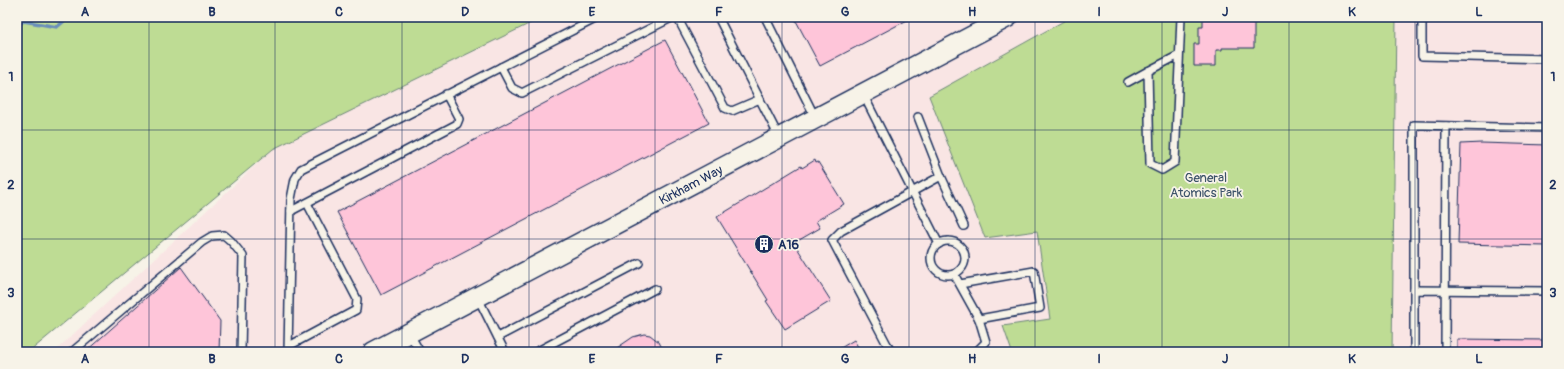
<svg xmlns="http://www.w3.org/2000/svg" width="1564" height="369" viewBox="0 0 1564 369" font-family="Pangolin,sans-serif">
  <rect width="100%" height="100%" fill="#f7f3e8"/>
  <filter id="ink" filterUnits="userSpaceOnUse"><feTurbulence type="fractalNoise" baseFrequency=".025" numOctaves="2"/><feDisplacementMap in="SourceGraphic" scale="8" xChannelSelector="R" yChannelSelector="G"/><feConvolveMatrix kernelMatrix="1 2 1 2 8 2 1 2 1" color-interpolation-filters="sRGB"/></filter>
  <g filter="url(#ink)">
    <!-- built -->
    <path fill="#f9e5e4" d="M543 17H1547V352H54L273 149Z"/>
    <!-- green -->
    <g fill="#bedc94" stroke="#6c8679">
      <path d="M17 17H543L273 149 29 352H17Z"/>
      <path d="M1071 17H1396L1392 352H1012L1003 326 1050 319 1037 231 985 238 929 96Z"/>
    </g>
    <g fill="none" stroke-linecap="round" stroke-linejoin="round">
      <!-- stream -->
      <path stroke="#698ebb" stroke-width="3.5" d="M17 25 24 21 57 27 69 17"/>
    </g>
    <!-- building -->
    <g fill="#fec5d9" stroke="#1b2f5e">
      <path d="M794 17H913L820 66Z"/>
      <path d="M1203 17H1254V48H1222V50H1216V66H1194V44H1199V27H1203Z"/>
      <path d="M665 40 709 123 381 295 337 212Z"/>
      <path d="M1481 143 1547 145V246L1458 244 1461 144Z"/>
      <path d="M815 160 816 163 818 162 844 204 816 221 820 228 794 243 831 301 785 329 766 301 768 300 717 217 801 166 802 168Z"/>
      <path d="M181 267 220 321 219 352H85Z"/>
      <path d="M644 334 650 335 659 342 664 352H611L633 337Z"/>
      <path d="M1457 339 1547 340V352H1457Z"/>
      <path d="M854 340 861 352H834Z"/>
    </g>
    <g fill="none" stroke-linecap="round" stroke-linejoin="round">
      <!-- lane casing -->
      <g stroke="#1b2f5e" stroke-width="10">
        <g id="lane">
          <path d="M677 17 725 108 732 111 760 99"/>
          <path d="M718 17 779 137"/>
          <path d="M765 17 815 117"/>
          <path d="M1422 17V56L1547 59"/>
          <path d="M1179 55 1148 71 1150 164 1162 170 1175 162 1181 17"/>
          <path d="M501 67 512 88 522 93 673 17"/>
          <path d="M1128 82 1148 71"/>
          <path d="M863 94 939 244"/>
          <path d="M918 117 941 176"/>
          <path d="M291 211 457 124 459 119 446 94"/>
          <circle cx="948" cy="258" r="17"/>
          <path d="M954 274 979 319 1040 308 1034 271 960 284"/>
          <path d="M1414 290V125L1547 128"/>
          <path d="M478 298 505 352"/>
          <path d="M409 333 420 352"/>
          <path d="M498 337 639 263"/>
          <path d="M289 346 356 310 357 299 307 203"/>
          <path d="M72 352 202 242 212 236 224 235 231 241 243 256 241 352"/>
          <path d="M288 352 291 199 295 179 301 169 599 17"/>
          <path d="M536 352 655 289"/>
          <path d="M891 352 832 240 841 231 941 176 964 226"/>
          <path d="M976 352 986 342 979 319"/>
          <path d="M1414 352V290L1547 291"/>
          <path d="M1445 352 1446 126"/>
        </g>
      </g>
      <!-- secondary casing -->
      <g stroke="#1b2f5e" stroke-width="22">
        <g id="secondary">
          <path id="s1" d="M373 352 1008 17"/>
        </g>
      </g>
      <!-- lane -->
      <use href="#lane" stroke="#f7f3e8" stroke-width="7"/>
      <!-- secondary -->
      <use href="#secondary" stroke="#f7f3e8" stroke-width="19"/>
    </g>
  </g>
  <!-- grid -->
  <path fill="none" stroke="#1b2f5e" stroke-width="1" stroke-opacity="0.55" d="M149 17V352M275 17V352M402 17V352M529 17V352M655 17V352M782 17V352M909 17V352M1035 17V352M1162 17V352M1289 17V352M1415 17V352M17 130H1547M17 239H1547"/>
  <!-- icons -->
  <defs>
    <g id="building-disc" transform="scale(1)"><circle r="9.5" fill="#1b2f5e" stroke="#f7f3e8"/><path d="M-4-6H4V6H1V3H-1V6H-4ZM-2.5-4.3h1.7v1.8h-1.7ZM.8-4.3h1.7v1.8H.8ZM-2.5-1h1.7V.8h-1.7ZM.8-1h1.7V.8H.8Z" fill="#fff"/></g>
  </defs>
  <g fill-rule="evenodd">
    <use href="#building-disc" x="764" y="244"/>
  </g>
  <g text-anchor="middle" stroke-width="3.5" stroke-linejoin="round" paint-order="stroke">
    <!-- park labels -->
    <g font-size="13" fill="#3c5269" stroke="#f7f3e8">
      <text x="1206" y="182">General<tspan x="1206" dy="15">Atomics Park</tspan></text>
    </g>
    <!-- street labels -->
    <g font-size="13" fill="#1b2f5e" stroke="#f7f3e8">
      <text dy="5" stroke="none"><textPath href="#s1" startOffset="359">Kirkham Way</textPath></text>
    </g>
    <!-- poi labels -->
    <g font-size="13" font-weight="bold" fill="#1b2f5e" stroke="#f7f3e8" text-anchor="start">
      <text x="778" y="249">A16</text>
    </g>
  </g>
  <!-- margin -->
  <rect width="1564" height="369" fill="none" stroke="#f7f3e8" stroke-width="44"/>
  <rect x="22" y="22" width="1520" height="325" fill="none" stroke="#1b2f5e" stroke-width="1.5"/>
  <g font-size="13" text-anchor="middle" font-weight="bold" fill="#1b2f5e">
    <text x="85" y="16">A</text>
    <text x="212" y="16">B</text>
    <text x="339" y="16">C</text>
    <text x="465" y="16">D</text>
    <text x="592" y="16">E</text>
    <text x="719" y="16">F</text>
    <text x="845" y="16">G</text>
    <text x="972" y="16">H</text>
    <text x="1099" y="16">I</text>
    <text x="1225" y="16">J</text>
    <text x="1352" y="16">K</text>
    <text x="1479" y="16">L</text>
    <text x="11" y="81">1</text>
    <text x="1553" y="81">1</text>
    <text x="11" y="189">2</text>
    <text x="1553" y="189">2</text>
    <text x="11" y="297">3</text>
    <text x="1553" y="297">3</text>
    <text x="85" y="363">A</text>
    <text x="212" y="363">B</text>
    <text x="339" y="363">C</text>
    <text x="465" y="363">D</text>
    <text x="592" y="363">E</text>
    <text x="719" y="363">F</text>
    <text x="845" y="363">G</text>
    <text x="972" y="363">H</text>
    <text x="1099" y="363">I</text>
    <text x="1225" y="363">J</text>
    <text x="1352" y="363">K</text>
    <text x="1479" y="363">L</text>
  </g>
</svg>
